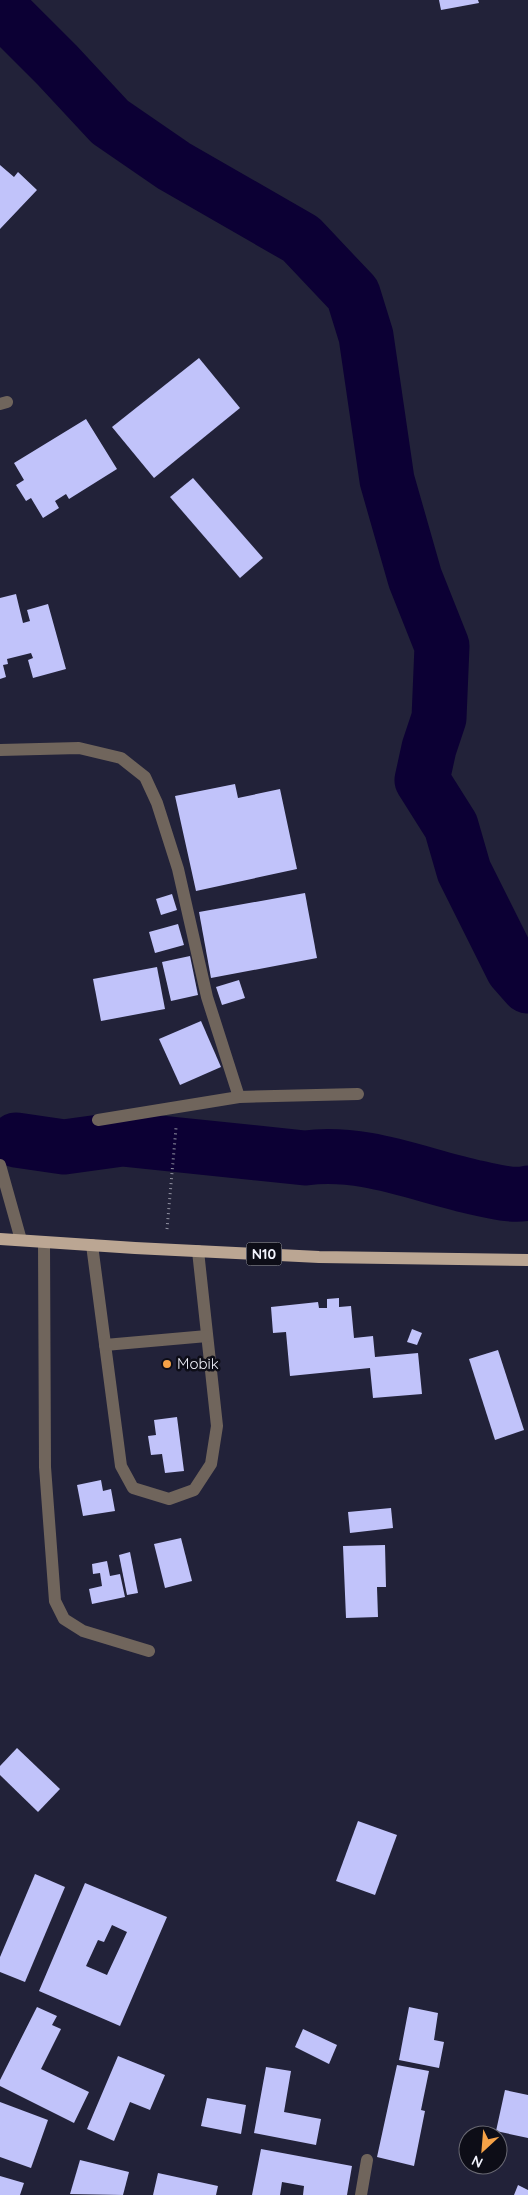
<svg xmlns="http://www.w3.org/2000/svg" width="528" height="2195" viewBox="0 0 528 2195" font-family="Quicksand,sans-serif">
  <rect width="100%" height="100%" fill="#222239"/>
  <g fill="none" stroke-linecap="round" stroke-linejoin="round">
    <!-- river -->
    <g stroke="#0c0034" stroke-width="55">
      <path d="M0 8 57 65 110 122 174 166 301 239 353 294 366 336 387 480 415 578 442 646 439 718 429 748 422 780 451 826 464 871 513 969 528 986"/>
      <path d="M16 1140 64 1147 122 1139 305 1158C365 1150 421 1176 478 1188 493 1191 513 1197 528 1193"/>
    </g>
  </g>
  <!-- building -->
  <g fill="#c1c3fa" fill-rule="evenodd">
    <path d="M439 0H478L479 3 441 10Z"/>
    <path d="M0 165 14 177 18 172 37 190 0 229Z"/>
    <path d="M199 358 240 408 154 478 112 427Z"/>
    <path d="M86 419 117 469 69 499 66 494 55 501 59 508 43 518 31 498 26 501 16 485 24 480 14 463Z"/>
    <path d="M193 478 263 558 240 578 170 497Z"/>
    <path d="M16 594 23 623 30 621 27 610 48 604 66 669 33 678 28 660 33 658 31 653 7 659 8 664 3 665 6 677 0 679V598Z"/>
    <path d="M235 784 238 798 280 789 297 869 196 891 175 796Z"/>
    <path d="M305 893 317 958 211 978 199 912Z"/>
    <path d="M172 894 177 910 161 915 156 899Z"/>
    <path d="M178 924 184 945 155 953 149 932Z"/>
    <path d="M190 956 198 995 171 1001 162 962Z"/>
    <path d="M157 967 165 1009 101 1021 93 979Z"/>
    <path d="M239 980 245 998 222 1005 216 987Z"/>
    <path d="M201 1021 221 1067 180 1085 159 1039Z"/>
    <path d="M339 1298V1307L351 1306 354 1338 373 1336 375 1357 418 1353 422 1394 373 1398 370 1368 290 1376 286 1332 273 1333 271 1307 318 1302 319 1308H327V1299Z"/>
    <path d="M412 1329 422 1333 417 1345 407 1342Z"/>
    <path d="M498 1350 524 1430 495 1440 469 1359Z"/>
    <path d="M177 1417 184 1471 165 1473 162 1454 151 1455 148 1436 156 1435 154 1420Z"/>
    <path d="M101 1480 103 1491 111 1489 115 1511 83 1516 77 1485Z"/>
    <path d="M391 1508 393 1528 350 1533 348 1512Z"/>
    <path d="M181 1538 192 1581 165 1588 154 1544Z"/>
    <path d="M385 1545 386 1587H377L378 1617 346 1618 343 1546Z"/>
    <path d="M130 1552 138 1593 127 1595 119 1555Z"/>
    <path d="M107 1561 110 1576 120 1574 125 1597 92 1604 89 1589 102 1586 100 1573 93 1574 92 1564Z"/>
    <path d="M17 1748 60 1789 38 1812 0 1775V1766Z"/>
    <path d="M358 1821 397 1835 375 1895 336 1881Z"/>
    <path d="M35 1874 65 1887 25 1982 0 1972V1957Z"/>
    <path d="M85 1883 167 1917 120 2026 39 1991ZM112 1925 127 1932 107 1975 86 1966 98 1940 104 1942Z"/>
    <path d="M37 2007 57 2016 52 2025 61 2029 41 2069 89 2092 74 2123 0 2086V2080Z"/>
    <path d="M409 2007 438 2013 434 2040 444 2042 439 2068 399 2060Z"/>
    <path d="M303 2029 337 2045 329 2064 295 2047Z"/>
    <path d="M118 2056 165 2075 150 2110 130 2102 114 2141 87 2129Z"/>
    <path d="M397 2065 429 2071 421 2110 425 2111 414 2166 377 2157Z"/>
    <path d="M266 2067 291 2071 284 2112 321 2119 316 2145 254 2133Z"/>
    <path d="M505 2090 528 2095V2138L496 2131Z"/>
    <path d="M207 2098 246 2105 241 2134 201 2126Z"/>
    <path d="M0 2102 48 2120 31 2168 0 2157Z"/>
    <path d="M261 2149 352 2166 347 2195H303L304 2186 282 2182 280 2195H252Z"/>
    <path d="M80 2160 129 2172 123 2195 70 2194Z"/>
    <path d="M158 2173 218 2186 216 2195H153Z"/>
    <path d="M0 2176 24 2183 20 2195H0Z"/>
    <path d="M518 2185 528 2190V2195H514Z"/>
  </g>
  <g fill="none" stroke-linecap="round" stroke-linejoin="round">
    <!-- path -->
    <path stroke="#9090a0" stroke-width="3" stroke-dasharray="1 4" stroke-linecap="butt" d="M167 1229 176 1128"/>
    <!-- service -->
    <g stroke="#70655c" stroke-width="12">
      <path d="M44 1242 45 1467 55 1601 64 1619 83 1631 149 1651"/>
      <path d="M92 1245 121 1466 133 1488 169 1499 194 1490 211 1464 217 1426 198 1251"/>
      <path d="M105 1345 207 1336"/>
    </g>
    <!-- minor -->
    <g stroke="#70655c" stroke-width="12">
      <path d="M0 404 7 402"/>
      <path d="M0 750 79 748 121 758 145 777 157 803 178 869 207 997 239 1097"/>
      <path d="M98 1120 239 1097 358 1094"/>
      <path d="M0 1165 21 1240"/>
      <path d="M361 2195 367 2160"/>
    </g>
    <!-- primary -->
    <path stroke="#bba693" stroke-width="12" d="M0 1239 135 1248 319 1257 528 1260"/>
  </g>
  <!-- markers -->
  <circle fill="#f6a247" stroke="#0d0d17" stroke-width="2" cx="167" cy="1364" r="5"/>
  <g text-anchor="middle" stroke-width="5" stroke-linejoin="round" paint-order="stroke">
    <!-- shield labels -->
    <rect fill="#0d0d17" stroke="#aeafb9" stroke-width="1" x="246.5" y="1242.5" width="35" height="23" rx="4"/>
    <g font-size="14" font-weight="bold" fill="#f3f4fe">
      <text x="264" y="1259">N10</text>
    </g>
    <!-- poi labels -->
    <g font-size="15" fill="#f3f4fe" stroke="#0d0d17" text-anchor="start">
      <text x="177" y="1369">Mobik</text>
    </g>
  </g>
  <!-- north arrow -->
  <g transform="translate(483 2150) rotate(206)"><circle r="24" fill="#0d0d17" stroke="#696973"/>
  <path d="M0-4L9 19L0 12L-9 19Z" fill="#f6a247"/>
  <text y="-8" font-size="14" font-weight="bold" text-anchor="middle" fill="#f3f4fe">N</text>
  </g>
</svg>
